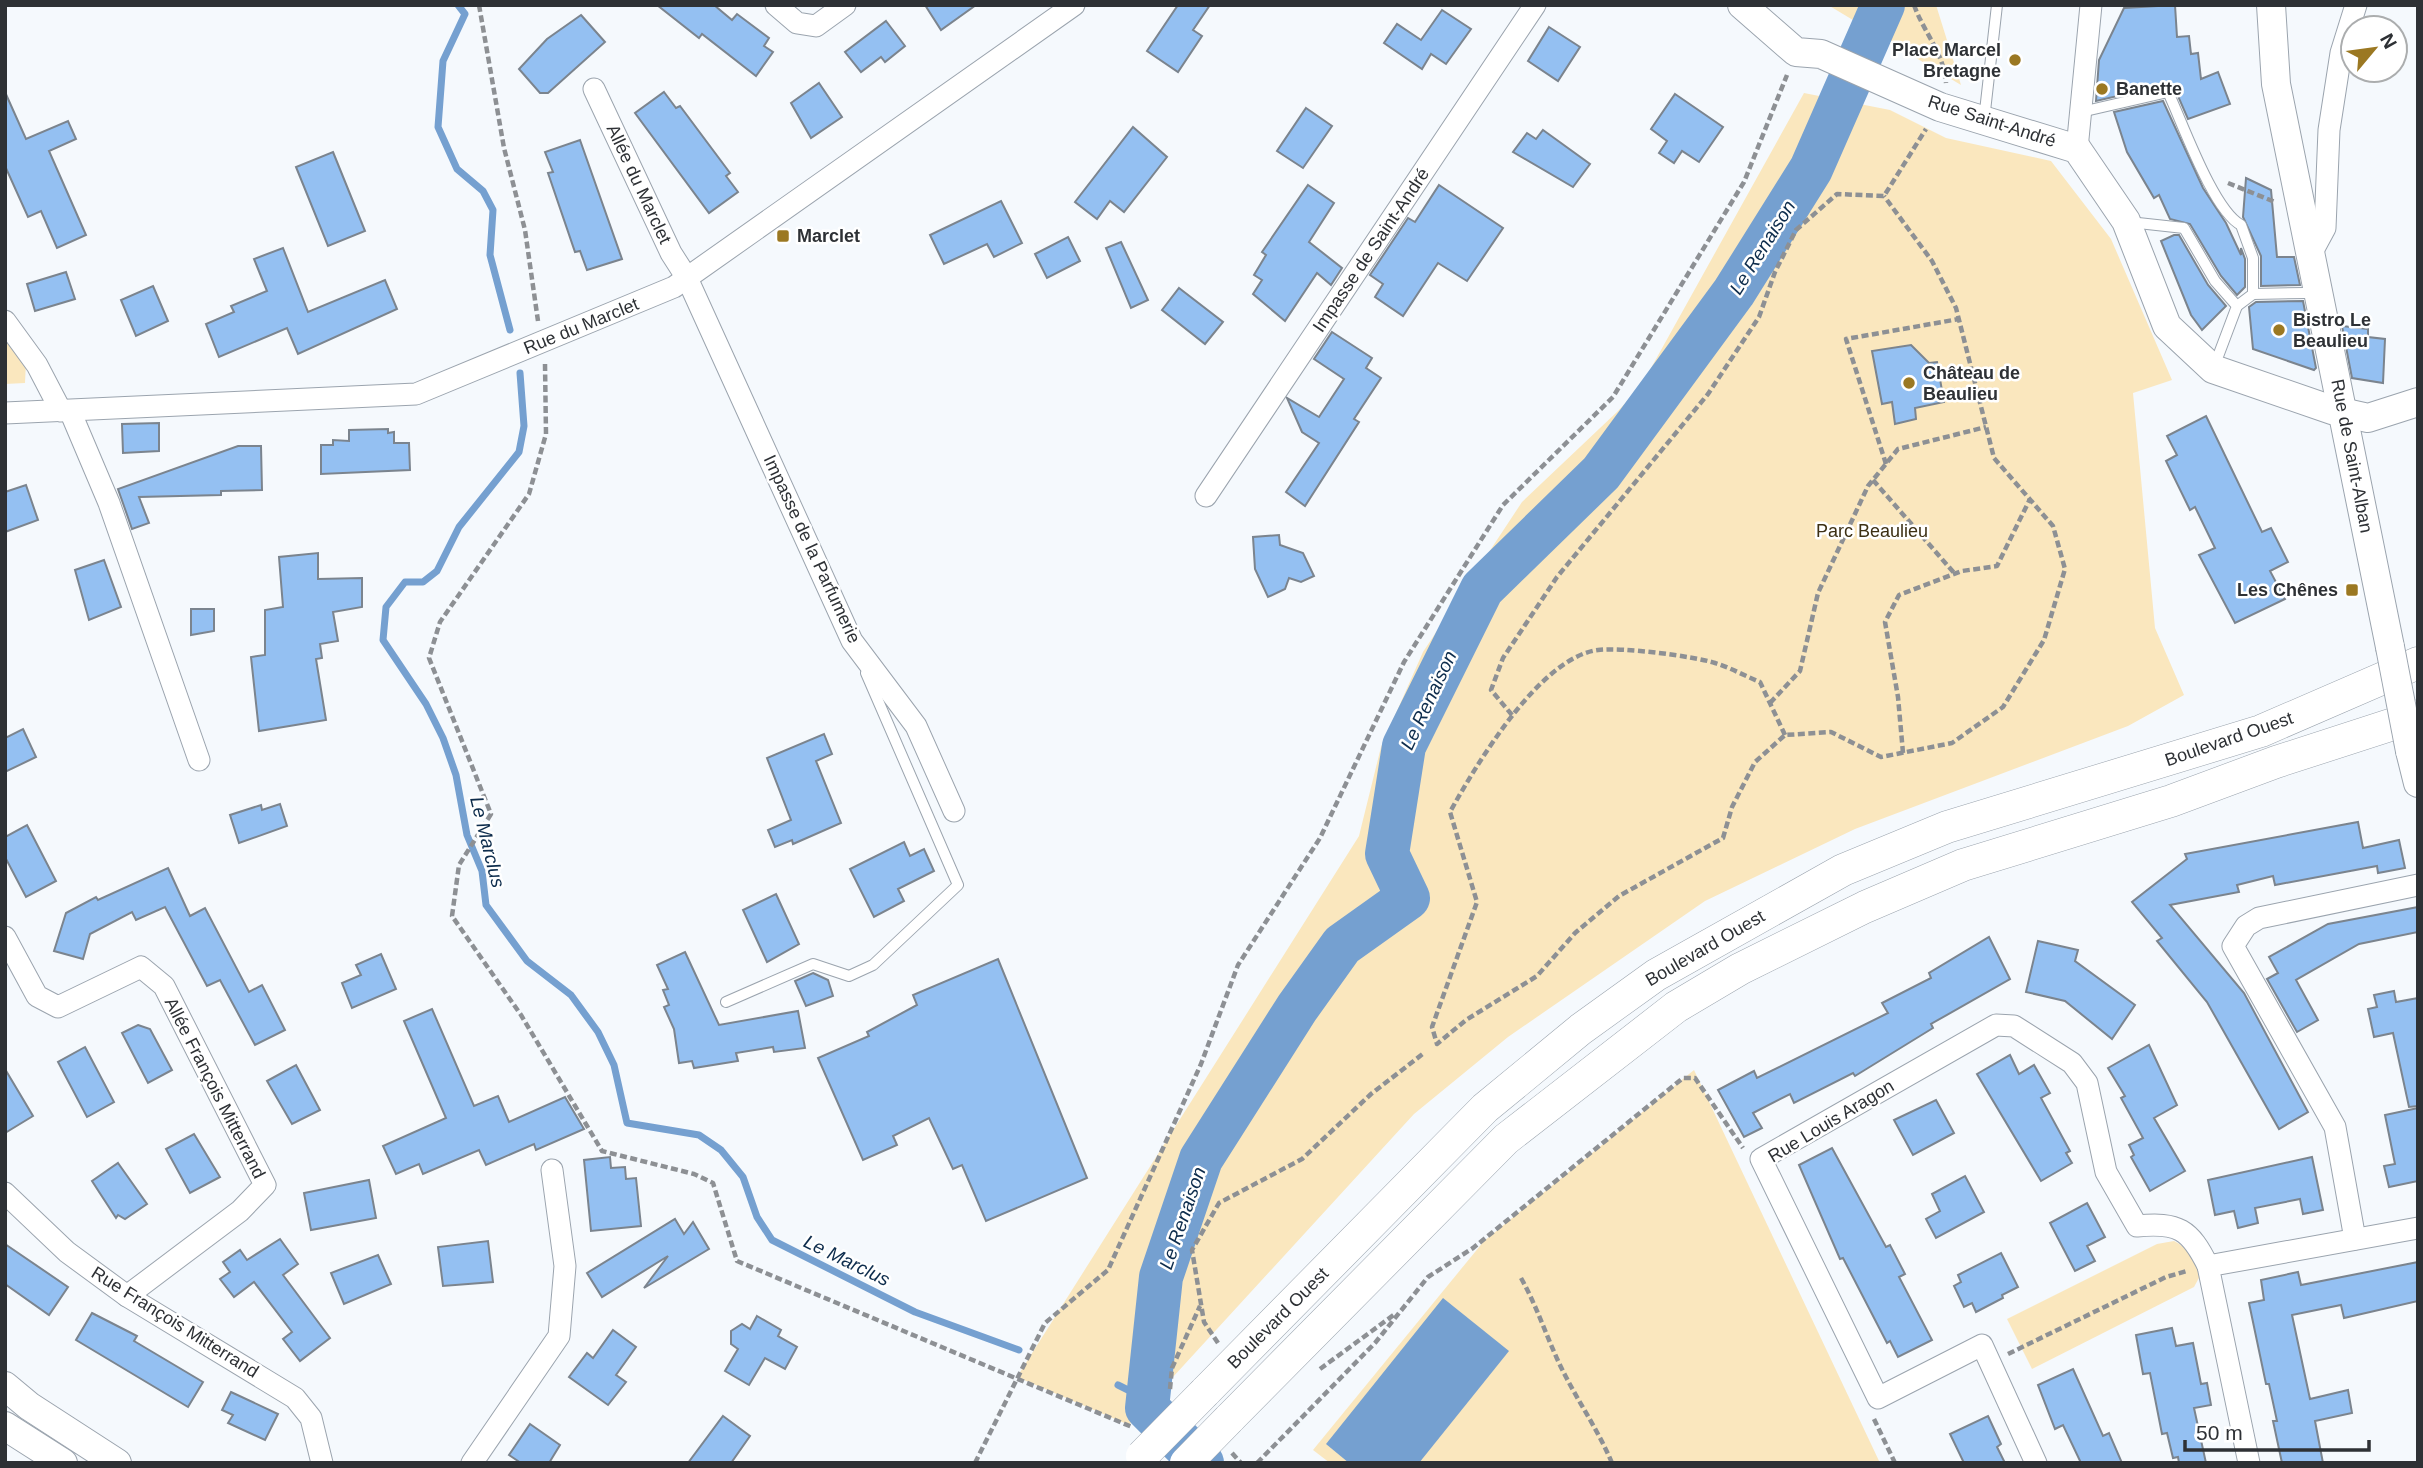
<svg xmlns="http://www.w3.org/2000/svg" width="2423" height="1468" viewBox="0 0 2423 1468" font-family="Helvetica,sans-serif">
  <rect width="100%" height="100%" fill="#f5f9fd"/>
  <!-- green -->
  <g fill="#fae7be">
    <path d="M1828 5H1936L1961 85Z"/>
    <path d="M1804 93 1890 110 1946 138 2051 161 2111 239 2172 380 2133 393 2155 628 2184 695 2128 726 1855 829 1705 901 1508 1037 1414 1114 1129 1425 1017 1377 1359 836 1381 747 1423 652 1522 502 1618 411 1641 386Z"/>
    <path d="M5 334 26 361 25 383 5 384Z"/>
    <path d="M1694 1070 1880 1463H1330L1313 1450 1484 1241Z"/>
    <path d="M2174 1241C2188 1248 2196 1260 2200 1276L2194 1287 2032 1369 2007 1319 2157 1244Z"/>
  </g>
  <!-- water -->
  <path fill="#75a0d0" d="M1443 1298 1509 1351 1419 1463H1349L1326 1444Z"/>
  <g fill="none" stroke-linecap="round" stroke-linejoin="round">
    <!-- stream -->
    <g stroke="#75a0d0" stroke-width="7">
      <path d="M458 5 465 14 443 61 438 127 457 169 483 191 493 210 490 255 510 330"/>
      <path d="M520 373 524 426 519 452 459 527 437 571 423 582H405L386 607 383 640 426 704 443 738 456 775 467 835 482 871 486 905 527 961 571 995 598 1032 614 1065 627 1123 699 1135 721 1150 743 1177 757 1217 772 1240 915 1312 1019 1350"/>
      <path d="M1118 1385 1128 1390 1151 1373"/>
    </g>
    <!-- river -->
    <path stroke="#75a0d0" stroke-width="44" d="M1202 1463 1147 1408 1161 1277 1201 1159 1297 1008 1342 945 1408 898 1387 854 1404 746 1482 589 1601 473 1734 292 1811 169 1883 5"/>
  </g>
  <!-- building -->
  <g fill="#94c0f2" stroke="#7b848e" stroke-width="2">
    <path d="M657 5H714L732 20 737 14 769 38 764 46 773 52 756 76 702 34 699 38Z"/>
    <path d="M925 5H976L941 30Z"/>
    <path d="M1178 5H1210L1193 30 1202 36 1178 72 1147 51Z"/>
    <path d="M2175 5 2177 37 2189 36 2191 54 2198 53 2201 79 2218 72 2230 104 2188 119 2175 89 2169 84 2096 101 2099 60 2124 8Z"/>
    <path d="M1442 10 1471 29 1446 64 1431 54 1422 69 1384 43 1397 24 1421 40Z"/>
    <path d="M581 15 605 42 548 93H540L519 69 547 39Z"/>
    <path d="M886 21 905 46 885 62 881 57 861 72 845 52Z"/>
    <path d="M1549 27 1580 47 1558 81 1528 61Z"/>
    <path d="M819 83 842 117 811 138 791 103Z"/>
    <path d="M5 92 26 139 68 121 76 139 49 151 86 235 57 248 41 211 28 217 5 166Z"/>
    <path d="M664 92 676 108 680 106 730 173 726 176 738 192 709 213 635 113Z"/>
    <path d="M1675 94 1723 127 1699 162 1682 151 1674 163 1659 153 1667 141 1651 129Z"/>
    <path d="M2163 101 2203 188 2226 223 2241 255V248L2245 259V287L2237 295 2221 276 2190 224 2170 219 2159 195 2154 198 2127 152 2114 112Z"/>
    <path d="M1306 108 1332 126 1303 168 1277 151Z"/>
    <path d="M1133 127 1167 157 1124 212 1110 201 1097 219 1075 202Z"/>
    <path d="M1543 130 1590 164 1573 187 1513 152 1527 133 1536 139Z"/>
    <path d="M580 140 622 259 587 270 580 251 575 252 548 173 553 172 545 152Z"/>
    <path d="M333 152 365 231 328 246 296 167Z"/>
    <path d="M2246 178 2271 190 2277 257H2294L2300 285 2261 286V256L2243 217Z"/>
    <path d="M1308 185 1334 203 1309 242 1342 268 1331 285 1317 273 1285 321 1253 294 1262 280 1254 275 1266 255 1262 252Z"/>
    <path d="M1439 185 1503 228 1467 281 1438 263 1403 316 1375 297 1383 284 1370 275 1408 218 1415 222Z"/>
    <path d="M1001 201 1022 243 994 257 987 244 944 264 930 235Z"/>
    <path d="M2174 235H2179L2208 285 2226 306 2202 330 2191 315 2161 241Z"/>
    <path d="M1068 237 1080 261 1047 278 1035 254Z"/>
    <path d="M1121 242 1148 300 1131 308 1106 248Z"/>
    <path d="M283 248 308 312 385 280 397 309 298 354 287 328 219 357 206 324 234 312 231 306 267 291 254 259Z"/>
    <path d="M66 272 75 299 35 311 27 284Z"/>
    <path d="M153 286 168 321 136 336 121 300Z"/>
    <path d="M1179 288 1223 322 1205 344 1162 310Z"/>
    <path d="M2303 301 2316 368 2314 370 2253 349 2249 307 2256 302Z"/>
    <path d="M2342 326 2368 329V337L2385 339 2383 383 2352 378Z"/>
    <path d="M1332 332 1372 358 1366 368 1381 378 1354 419 1359 422 1305 506 1286 492 1319 443 1302 432 1287 398 1319 417 1344 379 1314 359Z"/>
    <path d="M1911 345 1929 363 1937 362 1944 402 1915 408 1916 419 1895 424 1892 402 1882 404 1872 351Z"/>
    <path d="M2206 416 2262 532 2271 528 2288 562 2270 571 2285 599 2235 623 2199 555 2215 548 2195 507 2190 510 2166 461 2177 455 2167 436Z"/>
    <path d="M159 423V451L123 453 122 424Z"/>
    <path d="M388 429V433L394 432V443H409L410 470 321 474V445H333V440L349 441V430Z"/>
    <path d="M238 446H261L262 490 221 491V495L139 497 149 523 132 529 118 489Z"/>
    <path d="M26 485 38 520 5 532V492Z"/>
    <path d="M1279 535 1280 545 1303 553 1314 576 1301 582 1289 578 1285 589 1268 597 1255 569 1253 537Z"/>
    <path d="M318 553V579L362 578V607L333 612 338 641 320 644 322 658 316 659 326 720 259 731 251 657 265 655V610L283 607 279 557Z"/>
    <path d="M104 560 121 607 89 620 75 570Z"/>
    <path d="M191 609H214V631L191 635Z"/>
    <path d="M23 729 36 757 5 772V738Z"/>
    <path d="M824 734 832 754 816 761 841 823 793 844 792 840 775 847 768 830 791 820 767 758Z"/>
    <path d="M280 804 287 826 239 843 230 815 261 805 262 810Z"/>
    <path d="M2358 822 2363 848 2399 840 2405 868 2378 873 2377 866 2275 885 2273 876 2237 885 2239 892 2170 905 2244 993 2308 1112 2279 1129 2207 1002 2157 941 2162 938 2132 902 2187 859 2185 854Z"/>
    <path d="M27 825 56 881 26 897 5 857V837Z"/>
    <path d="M904 842 910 856 924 849 934 871 898 889 904 901 874 917 850 869Z"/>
    <path d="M168 868 190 916 205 908 249 992 262 985 285 1030 255 1045 220 980 207 986 165 907 136 920 132 912 90 934 83 959 54 951 66 913 96 897 98 900Z"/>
    <path d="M776 894 799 944 767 962 743 910Z"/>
    <path d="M2418 907V932L2359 944 2296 980 2318 1020 2297 1032 2267 979 2278 973 2269 957 2328 924Z"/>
    <path d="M1989 937 2010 979 1931 1024 1933 1028 1855 1076 1853 1073 1794 1103 1790 1094 1753 1113 1762 1128 1744 1137 1718 1090 1754 1071 1757 1078 1888 1013 1882 1003 1931 978 1929 973Z"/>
    <path d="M2038 941 2078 950 2075 961 2135 1005 2112 1039 2065 1001 2026 992Z"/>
    <path d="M685 952 719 1025 798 1011 805 1048 774 1052 773 1047 736 1053 738 1061 694 1068 692 1061 679 1063 674 1029 664 1007 669 1005 663 990 668 989 657 965Z"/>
    <path d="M381 954 396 989 352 1008 342 983 361 975 356 965Z"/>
    <path d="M998 959 1087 1178 986 1221 962 1165 953 1169 929 1118 893 1136 897 1145 863 1160 818 1058 869 1036 867 1032 917 1005 913 995Z"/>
    <path d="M813 973 828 980 833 996 806 1006 795 981Z"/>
    <path d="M2394 991 2396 1002 2418 998V1106L2409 1107 2393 1033 2374 1037 2368 1009 2377 1007 2374 995Z"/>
    <path d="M432 1009 474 1106 498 1096 509 1122 565 1097 584 1129 536 1150 534 1144 486 1165 479 1150 423 1174 419 1164 396 1174 383 1146 446 1118 404 1021Z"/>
    <path d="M138 1025 150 1029 172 1070 148 1083 122 1033Z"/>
    <path d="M2149 1045 2177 1105 2154 1118 2185 1171 2150 1191 2131 1157 2134 1155 2129 1145 2143 1138 2121 1098 2125 1096 2108 1068Z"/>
    <path d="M85 1047 114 1102 87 1117 58 1062Z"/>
    <path d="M2010 1055 2019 1074 2034 1065 2050 1093 2041 1098 2070 1151 2066 1153 2072 1163 2041 1181 1977 1074Z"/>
    <path d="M296 1065 320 1110 292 1124 267 1081Z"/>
    <path d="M5 1069 33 1116 5 1133Z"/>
    <path d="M1936 1100 1954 1133 1913 1155 1894 1120Z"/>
    <path d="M2418 1108V1181L2389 1187 2384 1166 2395 1164 2385 1115Z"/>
    <path d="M194 1134 220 1177 190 1193 166 1149Z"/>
    <path d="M1832 1148 1886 1247 1890 1245 1905 1274 1899 1277 1932 1340 1898 1357 1890 1341 1887 1343 1843 1258 1840 1259 1799 1165Z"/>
    <path d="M610 1157 611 1168 625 1167 626 1179 636 1178 641 1226 591 1231 584 1160Z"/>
    <path d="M2312 1157 2323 1210 2303 1214 2300 1199 2255 1208 2258 1223 2238 1228 2234 1211 2215 1215 2208 1180Z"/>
    <path d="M118 1163 147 1204 125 1219 118 1215 116 1218 92 1181Z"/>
    <path d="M1965 1176 1984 1212 1936 1238 1926 1219 1940 1211 1932 1194Z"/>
    <path d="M369 1180 376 1218 311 1230 304 1193Z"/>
    <path d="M2087 1203 2105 1237 2087 1246 2095 1261 2075 1271 2050 1223Z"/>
    <path d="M675 1219 684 1234 693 1222 709 1249 644 1288 668 1256 602 1297 587 1273Z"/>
    <path d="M280 1239 298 1264 283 1275 330 1338 300 1361 283 1339 292 1332 254 1282 234 1297 220 1279 230 1272 223 1262 240 1250 247 1260Z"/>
    <path d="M488 1241 493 1282 443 1286 438 1247Z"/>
    <path d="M5 1244 68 1287 49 1315 5 1284Z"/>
    <path d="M2001 1253 2018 1287 2002 1295 2003 1298 1976 1312 1972 1303 1964 1307 1954 1286 1961 1282 1958 1275Z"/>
    <path d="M378 1255 391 1284 344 1304 331 1273Z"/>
    <path d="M2418 1262V1301L2344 1318 2341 1305 2292 1315 2310 1399 2348 1390 2352 1413 2315 1421 2323 1463H2282L2273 1421H2277L2269 1384H2266L2249 1303 2264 1300 2261 1280 2298 1272 2301 1285Z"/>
    <path d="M92 1313 137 1336 134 1341 203 1382 188 1407 76 1340Z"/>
    <path d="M757 1316 781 1330 778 1336 797 1347 785 1369 765 1358 749 1385 725 1371 738 1349 731 1344V1331L742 1324 750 1329Z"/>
    <path d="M2172 1328 2176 1346 2193 1343 2201 1384 2207 1383 2211 1405 2194 1408 2206 1463H2179L2178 1457 2173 1458 2167 1433 2162 1434 2150 1373 2143 1374 2136 1335Z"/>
    <path d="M613 1330 636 1347 616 1375 626 1382 608 1405 569 1377 587 1353 593 1358Z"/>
    <path d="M2073 1369 2103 1436 2109 1433 2122 1463H2081L2063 1425 2055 1429 2038 1385Z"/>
    <path d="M231 1392 278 1414 265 1440 228 1423 233 1415 222 1410Z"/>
    <path d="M723 1416 750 1436 731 1463H688Z"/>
    <path d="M1988 1416 2001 1444 1997 1447 2005 1463H1964L1950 1434Z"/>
    <path d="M530 1424 560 1445 549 1463H521L509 1455Z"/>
  </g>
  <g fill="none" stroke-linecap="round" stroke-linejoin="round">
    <!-- lane casing -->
    <g stroke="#9ba4ae" stroke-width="12">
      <g id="lane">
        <path d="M2081 112 2168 92C2183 124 2213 210 2241 225L2253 258V294L2237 306"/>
        <path d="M1984 120 1997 5"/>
        <path d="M2129 222 2184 228 2215 281 2237 306 2214 367"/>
        <path d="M2253 294 2305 293"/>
        <path d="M726 1002 813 964 849 976 873 965 958 885 866 673"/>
      </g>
    </g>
    <!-- street casing -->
    <g stroke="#9ba4ae" stroke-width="23">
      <g id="street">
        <path d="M776 5 797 23 816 26 845 5"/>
        <path d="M594 89 671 253 687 278 852 641 916 726 954 811"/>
        <path d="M2077 149 2091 5"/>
        <path d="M2311 254 2325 228 2329 130 2341 53 2356 5"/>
        <path d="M5 321 37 365 61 411"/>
        <path d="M70 411 109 503 199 760"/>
        <path d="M5 413 416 394 674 287 1074 5"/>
        <path d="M1206 496 1535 5"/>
        <path d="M5 937 37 996 58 1007 141 967 164 986 265 1185 240 1211 127 1296"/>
        <path d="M5 1193 67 1252 127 1296 295 1398 311 1418 322 1463"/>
        <path d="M2355 1239 2335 1127 2233 946 2246 926 2259 918 2418 885"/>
        <path d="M472 1463 559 1336 565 1266 552 1170"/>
        <path d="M2036 1463 1982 1345 1878 1398 1761 1159 1996 1025 2014 1026 2072 1063 2087 1083 2106 1172 2137 1226C2178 1222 2190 1229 2208 1266"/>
        <path d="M2249 1463 2208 1266 2418 1228"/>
      </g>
    </g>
    <!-- secondary casing -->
    <g stroke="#9ba4ae" stroke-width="30">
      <g id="secondary">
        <path d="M1742 5 1796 52 1821 54 1940 107 2077 149 2126 221 2167 326 2213 369 2332 410 2368 418 2418 402"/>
        <path d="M2271 5 2276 84 2390 647"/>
        <path d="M2410 751 2418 783"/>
        <path d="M5 1386 29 1406 117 1463"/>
        <path d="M5 1426 63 1463"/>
      </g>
    </g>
    <!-- primary casing -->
    <g stroke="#9ba4ae" stroke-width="33">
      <g id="primary">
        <path d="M1205 1392 1485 1108 1581 1029 1656 975 1843 870 1947 827 2261 731 2418 663"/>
        <path d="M1229 1419 1506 1139 1676 1007 1740 969 1865 907 1963 865 2171 801 2276 762 2418 716"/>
      </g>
    </g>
    <!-- path -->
    <g stroke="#8d9094" stroke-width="4.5" stroke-dasharray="7 3.5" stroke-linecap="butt">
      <path d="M479 5 504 148 525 230 538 321"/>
      <path d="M1914 5C1924 33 1944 53 1946 83"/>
      <path d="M2228 183 2275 202"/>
      <path d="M545 364 546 434 529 494 440 622 429 658 491 814 459 865 452 916 521 1015 602 1151 694 1174 713 1183 737 1261 1132 1427"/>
      <path d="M1886 464 1846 339 1959 319"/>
      <path d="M1873 480 1955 574"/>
      <path d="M1770 703 1800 671 1818 593 1868 486 1898 449 1986 427"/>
      <path d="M1512 715 1491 690 1503 658 1557 577 1708 394 1759 317 1775 272 1796 230 1837 194 1884 196 1926 129"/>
      <path d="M1785 735 1760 682C1745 676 1731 668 1715 663 1693 656 1622 647 1598 650 1540 657 1476 765 1450 812L1477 902 1432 1027 1437 1044 1466 1020 1537 976 1575 933 1619 896 1723 838 1732 807 1755 762 1785 735 1831 732 1881 757 1952 743 2003 707 2044 640 2065 569 2053 526 1994 458 1956 308 1932 261 1884 196"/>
      <path d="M1903 753 1898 697 1885 622 1899 595 1962 571 1997 566 2030 499"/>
      <path d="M1521 1278C1539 1310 1549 1345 1566 1377 1581 1406 1599 1432 1612 1463"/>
      <path d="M1218 1343 1204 1322 1192 1250 1219 1203 1302 1159 1371 1094 1424 1053"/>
      <path d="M2008 1354 2166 1277 2187 1271"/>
      <path d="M1320 1369 1395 1314"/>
      <path d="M1170 1389 1172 1368 1200 1306"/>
      <path d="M1874 1419 1895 1463"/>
      <path d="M1232 1453 1241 1463"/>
      <path d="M975 1463 1045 1323 1108 1270 1201 1064 1238 965 1320 838 1404 662 1503 505 1613 397 1744 182 1787 75"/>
      <path d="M1257 1463 1375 1343 1428 1277 1473 1248 1683 1078H1695L1743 1148"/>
    </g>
    <!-- lane -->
    <use href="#lane" stroke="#fff" stroke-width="10"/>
    <!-- street -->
    <use href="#street" stroke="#fff" stroke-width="21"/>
    <!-- secondary -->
    <use href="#secondary" stroke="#fff" stroke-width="28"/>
    <!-- primary -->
    <use href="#primary" stroke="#fff" stroke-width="32"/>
    <!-- secondary-bridge casing -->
    <g stroke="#9ba4ae" stroke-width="30" stroke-linecap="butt">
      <path id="secondary-bridge" d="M2390 647 2410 751"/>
    </g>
    <!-- primary-bridge casing -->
    <g stroke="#9ba4ae" stroke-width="33" stroke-linecap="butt">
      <g id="primary-bridge">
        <path d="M1142 1456 1205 1392"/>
        <path d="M1186 1463 1229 1419"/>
      </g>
    </g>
    <!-- secondary-bridge -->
    <use href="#secondary-bridge" stroke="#fff" stroke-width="28"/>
    <!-- primary-bridge -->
    <use href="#primary-bridge" stroke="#fff" stroke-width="32"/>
  </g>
  <!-- markers -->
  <g fill="#9b7822" stroke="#fff" stroke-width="2.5">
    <circle cx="2015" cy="60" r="7"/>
    <circle cx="2102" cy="89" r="7"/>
    <rect x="776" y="229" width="14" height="14" rx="3.5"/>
    <circle cx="2279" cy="330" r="7"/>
    <circle cx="1909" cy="383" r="7"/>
    <rect x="2345" y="583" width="14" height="14" rx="3.5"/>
  </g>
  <g text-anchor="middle" stroke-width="5" stroke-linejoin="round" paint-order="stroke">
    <!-- poi labels -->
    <g font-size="18" font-weight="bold" fill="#2e3135" stroke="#fff" text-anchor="start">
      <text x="2001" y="56" text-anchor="end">Place Marcel<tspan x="2001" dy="21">Bretagne</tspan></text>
      <text x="2116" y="95">Banette</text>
      <text x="797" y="242">Marclet</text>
      <text x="2293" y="326">Bistro Le<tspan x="2293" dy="21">Beaulieu</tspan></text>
      <text x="1923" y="379">Château de<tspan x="1923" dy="21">Beaulieu</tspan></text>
      <text x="2338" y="596" text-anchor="end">Les Chênes</text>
    </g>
    <!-- street labels -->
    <g font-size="18" fill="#2e3135" stroke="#fff">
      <text transform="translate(1992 121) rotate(18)" y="6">Rue Saint-André</text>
      <text transform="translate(639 184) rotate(65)" y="6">Allée du Marclet</text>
      <text transform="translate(1371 250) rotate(-56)" y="6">Impasse de Saint-André</text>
      <text transform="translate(581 326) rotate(-22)" y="6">Rue du Marclet</text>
      <text transform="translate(2352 456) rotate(79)" y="6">Rue de Saint-Alban</text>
      <text transform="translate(812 549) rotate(65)" y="6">Impasse de la Parfumerie</text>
      <text transform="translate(2229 739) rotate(-19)" y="6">Boulevard Ouest</text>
      <text transform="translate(1705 948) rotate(-30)" y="6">Boulevard Ouest</text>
      <text transform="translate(215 1088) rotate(63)" y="6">Allée François Mitterrand</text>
      <text transform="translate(1831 1121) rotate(-31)" y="6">Rue Louis Aragon</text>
      <text transform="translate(1278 1318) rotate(-45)" y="6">Boulevard Ouest</text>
      <text transform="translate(175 1322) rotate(32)" y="6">Rue François Mitterrand</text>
    </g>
    <!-- park labels -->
    <g font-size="18" fill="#3d3014" stroke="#fff">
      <text x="1872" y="537">Parc Beaulieu</text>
    </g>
    <!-- water labels -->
    <g font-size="19" font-style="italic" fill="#0d2c4c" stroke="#fff">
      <text transform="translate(1762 247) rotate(-58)" y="7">Le Renaison</text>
      <text transform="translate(1428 700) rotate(-65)" y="7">Le Renaison</text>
      <text transform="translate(488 842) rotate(76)" y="7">Le Marclus</text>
      <text transform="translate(1182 1218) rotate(-71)" y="7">Le Renaison</text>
      <text transform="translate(847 1260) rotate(26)" y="7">Le Marclus</text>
    </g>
  </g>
  <!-- border -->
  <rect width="2423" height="1468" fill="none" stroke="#2e3135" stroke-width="14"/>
  <!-- north arrow -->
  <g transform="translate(2374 49) rotate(61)"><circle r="33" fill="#ffffff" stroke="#abadae" stroke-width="2"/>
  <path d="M0-5L12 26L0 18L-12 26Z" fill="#9b7822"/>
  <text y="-10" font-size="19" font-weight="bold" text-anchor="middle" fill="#2e3135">N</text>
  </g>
  <!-- scale -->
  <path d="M2185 1440v10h184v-10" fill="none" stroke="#2e3135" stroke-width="3.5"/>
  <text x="2196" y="1440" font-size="21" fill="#2e3135" stroke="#ffffff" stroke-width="5" paint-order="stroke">50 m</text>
</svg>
